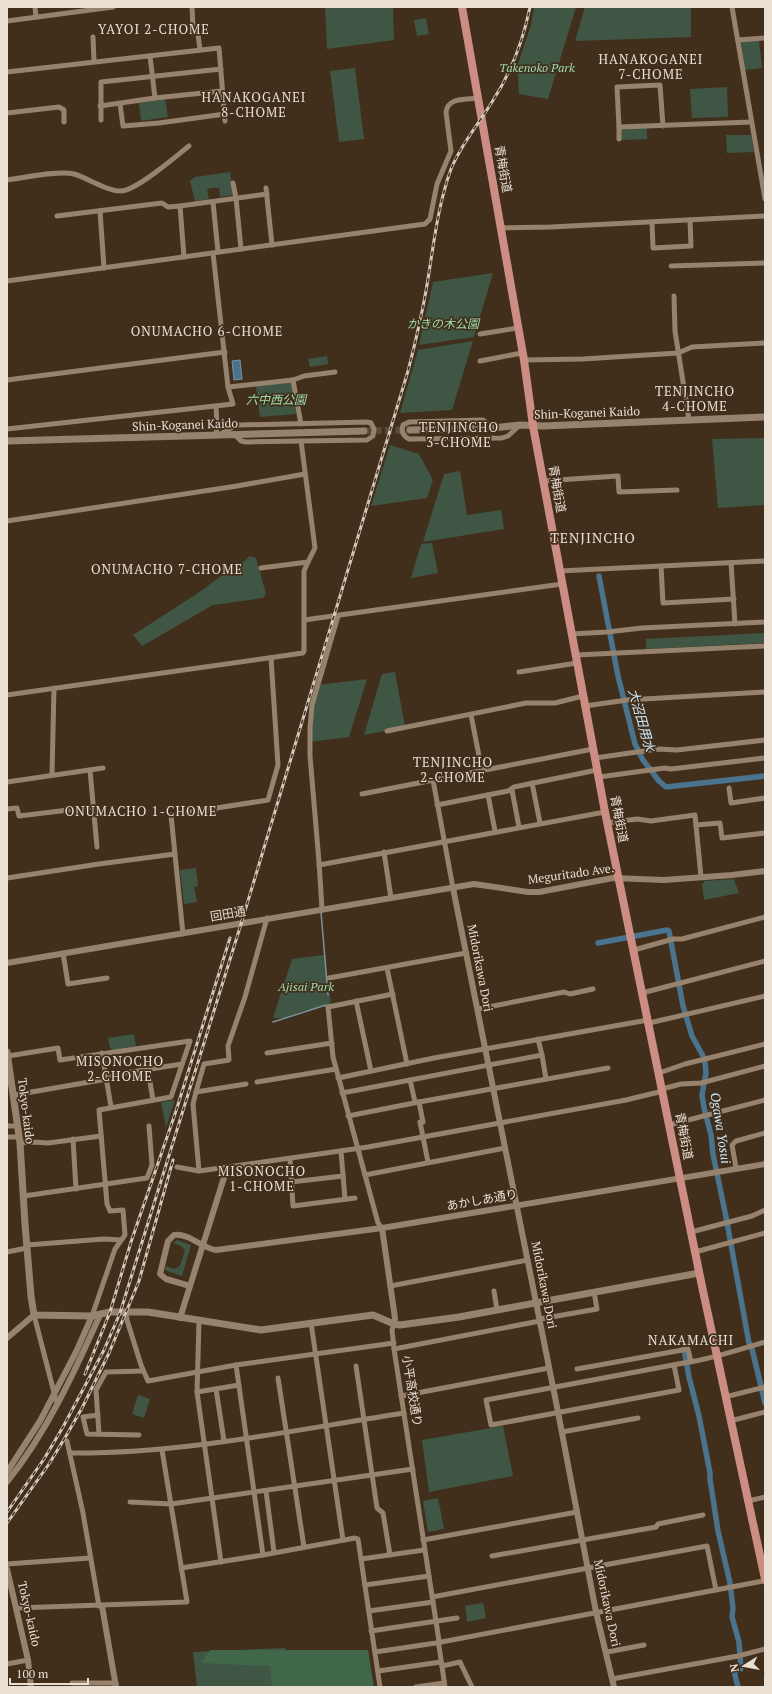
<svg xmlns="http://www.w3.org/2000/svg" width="772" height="1694" viewBox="0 0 772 1694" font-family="'PT Serif','Noto Sans JP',serif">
  <rect width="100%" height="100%" fill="#412f1c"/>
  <!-- green -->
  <g fill="#3f5645">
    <path d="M342 7H393L394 40 327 49 325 8Z"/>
    <path d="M534 7H576L548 99 519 94 517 67 531 25Z"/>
    <path d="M585 7H691V37L575 41Z"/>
    <path d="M426 18 429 34 417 36 414 20Z"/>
    <path d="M759 40 762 68 745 70 741 41Z"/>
    <path d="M355 68 364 139 339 142 330 71Z"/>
    <path d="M727 87 728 117 692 118 690 89Z"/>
    <path d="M165 99 168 117 141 121 139 103Z"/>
    <path d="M647 125V139L621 140V126Z"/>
    <path d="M726 135H751L754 152 727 153Z"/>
    <path d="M230 172 233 195 220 197 219 188H210L207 190 209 199 195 201 190 181 195 177Z"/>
    <path d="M493 273 474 337 419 345 433 282Z"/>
    <path d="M473 341 452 410 400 413 418 350Z"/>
    <path d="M327 356 328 364 310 367 308 359Z"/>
    <path d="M293 382 296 414 260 417 256 386Z"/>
    <path d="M765 438V505L718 508 712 439Z"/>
    <path d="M390 445 419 454 433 480 427 498 371 506Z"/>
    <path d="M460 471 467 515 501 510 504 529 423 542 444 474Z"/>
    <path d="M432 543 438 573 411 578 421 544Z"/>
    <path d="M250 556 256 558 266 594 263 598 213 605 142 646 133 635 201 591 236 565H240Z"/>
    <path d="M765 633V643L646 649V639Z"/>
    <path d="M395 672 405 727 364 735 382 674Z"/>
    <path d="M367 679 349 737 310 742 312 705 318 685Z"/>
    <path d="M196 868 198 886 194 887 197 902 184 904 180 870Z"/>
    <path d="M734 879 739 893 704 900 702 884 704 883V881Z"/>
    <path d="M324 955 331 1005 303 1011 284 1018H273L292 959Z"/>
    <path d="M134 1034 136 1046 113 1050 110 1048 108 1038Z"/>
    <path d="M175 1100 166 1128 161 1102Z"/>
    <path d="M177 1240 191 1245 182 1276 167 1271 165 1269 166 1266 174 1269 180 1266 185 1250 181 1246 173 1243Z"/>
    <path d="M138 1395 150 1399 144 1418 132 1414Z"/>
    <path d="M503 1426 513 1476 429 1492 422 1440Z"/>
    <path d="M438 1498 444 1529 428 1532 423 1501Z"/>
    <path d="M483 1603 486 1618 467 1622 465 1606Z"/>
    <path d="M285 1648 290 1687H197L193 1652Z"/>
  </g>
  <!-- forest -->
  <path fill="#41674b" d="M210 1650H368L374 1687H272L270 1666 201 1663Z"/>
  <!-- water -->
  <path fill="#4a738d" stroke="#7a93a2" d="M240 360 242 379 234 380 232 361Z"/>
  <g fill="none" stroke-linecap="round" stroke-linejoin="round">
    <!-- stream -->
    <g stroke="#7a93a2" stroke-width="1.5">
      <path d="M321 912 328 995"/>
      <path d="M273 1022 326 1005"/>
    </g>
    <!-- canal -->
    <g stroke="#4a738d" stroke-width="5.5">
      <path d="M599 576 618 676 635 744 643 760 659 781 666 787 765 776"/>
      <path d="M598 943 667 930 669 931 683 1006 692 1036 703 1056 705 1063 706 1073 702 1095 704 1108 711 1135 713 1154 726 1217 749 1343 752 1349 765 1403"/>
      <path d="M684 1349 689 1377 699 1416 710 1473V1479L718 1531 730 1583 733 1608 732 1617 739 1642 741 1669 734 1671 738 1687"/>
    </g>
    <!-- secondary-tunnel -->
    <path stroke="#5a4937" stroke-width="7" stroke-dasharray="7 3.5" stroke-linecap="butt" d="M364 431 410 430"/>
    <!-- minor -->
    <g stroke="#97836d" stroke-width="5">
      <path d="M35 7 36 17"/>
      <path d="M192 7 193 28 198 34 200 50"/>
      <path d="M732 7 765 199"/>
      <path d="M7 21 113 7"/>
      <path d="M93 37 94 61"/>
      <path d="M738 40 765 38"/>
      <path d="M150 56 155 98"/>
      <path d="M7 72 219 48 225 121"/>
      <path d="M120 104 123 126 159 123 225 114"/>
      <path d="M100 106 155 98 222 91"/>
      <path d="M7 113 59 107 64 110V122"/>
      <path d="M101 120V82L221 69"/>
      <path d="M663 126 660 85 617 87 619 127 751 122"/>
      <path d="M619 139V127"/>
      <path d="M7 180C24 178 59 170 74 174 88 178 106 191 120 191 135 192 176 156 189 146"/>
      <path d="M233 183 236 198 241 249"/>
      <path d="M266 188 272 245"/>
      <path d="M213 202 218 252"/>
      <path d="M180 206 184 257"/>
      <path d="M100 211 104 268"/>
      <path d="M57 216 162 203 168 207 180 206 267 194"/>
      <path d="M652 222 653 248 691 246 690 220"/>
      <path d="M500 228 551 227 765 216"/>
      <path d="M671 266 765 263"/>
      <path d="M7 281 425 224 430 219 437 184 451 151 446 112C448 97 466 100 478 98"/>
      <path d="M674 296 675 331 689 420"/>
      <path d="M480 334 518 328"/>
      <path d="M524 360 583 359 678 353 692 347 765 343"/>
      <path d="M480 361 522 353"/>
      <path d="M7 380 225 352"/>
      <path d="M293 380 301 424"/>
      <path d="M228 387 293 380 304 376 335 372"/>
      <path d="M216 406 217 426 216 435"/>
      <path d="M493 428 483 420 409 422 403 425C401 431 403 436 409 439L502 438 508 436 520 425"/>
      <path d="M7 429 233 404 228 387 213 253"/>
      <path d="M221 434 234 426 239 425 367 422 371 423 374 429 373 436 367 440 246 442 241 441 234 434"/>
      <path d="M543 481 618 476 619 492 677 490"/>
      <path d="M7 521 237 486 305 474"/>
      <path d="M731 563 735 624"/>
      <path d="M661 566 663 603 734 599"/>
      <path d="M261 568 308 562 315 548 301 441"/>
      <path d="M559 571 765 561"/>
      <path d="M304 620 562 584"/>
      <path d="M571 634 607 632 642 628 765 622"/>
      <path d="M576 655 765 646"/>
      <path d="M519 672 577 663"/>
      <path d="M7 695 303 653 304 651V571L308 562"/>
      <path d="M585 706 627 700 765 692"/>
      <path d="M471 715 482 771"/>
      <path d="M387 731 526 703H555L583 696"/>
      <path d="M595 758 658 749 677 750 765 740"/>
      <path d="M90 770 97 847"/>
      <path d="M52 775 54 688"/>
      <path d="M599 777 665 768 671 769 765 758"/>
      <path d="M433 780 453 888"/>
      <path d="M7 782 103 768"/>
      <path d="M532 783 540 823"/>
      <path d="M729 788 731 803 765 798"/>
      <path d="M512 790 519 827"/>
      <path d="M362 794 593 749"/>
      <path d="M488 795 495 831"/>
      <path d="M437 805 508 791 514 787 597 770"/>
      <path d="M7 809 17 808 19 816 93 807"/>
      <path d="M607 823 637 819 651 821 695 815 701 877"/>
      <path d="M696 825 720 823 722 838 765 833"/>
      <path d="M384 852 391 898"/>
      <path d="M319 865 605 812"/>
      <path d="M7 878 99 864 175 854"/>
      <path d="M322 909 319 862 310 756V728L312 705 338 616"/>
      <path d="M183 934 171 815 268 800 278 765 271 658"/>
      <path d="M634 950 673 939H682L765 917"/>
      <path d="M63 953 68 984 107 978"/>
      <path d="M387 968 407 1064"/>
      <path d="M329 978 466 953"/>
      <path d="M642 993 765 961"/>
      <path d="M356 1001 371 1071"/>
      <path d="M478 1009 564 992 570 994 593 989"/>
      <path d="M649 1023 765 996"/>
      <path d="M538 1039 542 1055"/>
      <path d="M102 1053 111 1107"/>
      <path d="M267 1053 332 1043"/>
      <path d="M8 1056 58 1048 60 1060 190 1041 171 1097 99 1110 107 1204 110 1211 123 1210 125 1235 115 1249 92 1316"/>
      <path d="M148 1070 153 1100"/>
      <path d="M659 1073 685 1064 765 1044"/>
      <path d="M106 1076 182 1064"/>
      <path d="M338 1078 434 1058 648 1020"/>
      <path d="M410 1080 415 1102"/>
      <path d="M257 1082 336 1069"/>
      <path d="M662 1089 681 1084 701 1083 765 1066"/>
      <path d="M196 1092 204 1064 229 1060 228 1046 245 997 267 918"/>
      <path d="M342 1093 542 1055 546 1079"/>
      <path d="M14 1095 107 1079"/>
      <path d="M419 1102 423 1122H420L428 1162"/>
      <path d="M348 1116 419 1102 608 1068"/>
      <path d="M669 1125 765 1100"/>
      <path d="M7 1126H18"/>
      <path d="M7 1137H19"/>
      <path d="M73 1139 76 1189"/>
      <path d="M20 1143 33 1142 48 1143 101 1136"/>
      <path d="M341 1151 345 1199"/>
      <path d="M290 1159 293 1206 355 1198"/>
      <path d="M177 1167 199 1171 368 1147 626 1100 663 1091"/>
      <path d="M736 1168 732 1145 736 1141 765 1133"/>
      <path d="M199 1171 193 1104 196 1092 246 1084"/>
      <path d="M365 1175 505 1148"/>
      <path d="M291 1182 343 1176"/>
      <path d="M24 1196 147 1178 152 1165 149 1126"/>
      <path d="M382 1228 378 1223 333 1057 328 1007 393 994"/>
      <path d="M691 1232 752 1216 765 1210"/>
      <path d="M27 1245 104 1239 121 1240"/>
      <path d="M7 1252 27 1248"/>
      <path d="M695 1252 765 1233"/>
      <path d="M390 1286 528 1260"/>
      <path d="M494 1291 497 1310"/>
      <path d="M126 1313 127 1320 141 1365 148 1381 236 1365 394 1343"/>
      <path d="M34 1315 57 1404"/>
      <path d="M540 1319 597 1309 594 1292"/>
      <path d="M199 1322 197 1392 221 1562"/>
      <path d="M311 1323 343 1540"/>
      <path d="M394 1324 392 1330 394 1349 439 1641V1646L445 1687"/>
      <path d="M394 1349 540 1321"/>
      <path d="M236 1365 263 1555"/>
      <path d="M674 1365 679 1390 491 1425 486 1400 689 1362C715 1358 740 1349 765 1342"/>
      <path d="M356 1366 377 1508 383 1513 390 1555"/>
      <path d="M577 1369 688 1349 691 1362"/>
      <path d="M278 1378 304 1547"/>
      <path d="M216 1389 224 1441"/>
      <path d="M197 1392 239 1385"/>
      <path d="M401 1396 549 1368"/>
      <path d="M725 1397 765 1387"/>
      <path d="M98 1415 83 1417 87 1434 139 1435"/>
      <path d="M730 1421 765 1412"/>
      <path d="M562 1432 638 1418"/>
      <path d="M99 1434 96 1390 106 1372 143 1371"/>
      <path d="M67 1441 83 1513 99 1606"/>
      <path d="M70 1453C182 1454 294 1430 404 1413"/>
      <path d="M266 1491 274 1552"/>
      <path d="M748 1501 765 1497"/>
      <path d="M130 1502 171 1504 413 1469"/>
      <path d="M423 1540 577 1512"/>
      <path d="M492 1556 656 1527 658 1524 703 1515"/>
      <path d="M361 1559 424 1550"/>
      <path d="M7 1564 90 1558"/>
      <path d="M181 1568 263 1555 355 1538 358 1539 380 1687"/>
      <path d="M365 1585 429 1576"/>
      <path d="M432 1597 707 1546 716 1590"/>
      <path d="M16 1608 187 1602 162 1450"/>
      <path d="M369 1611 433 1602"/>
      <path d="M371 1631 457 1618"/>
      <path d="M375 1652 436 1643 763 1581 765 1582"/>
      <path d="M607 1652 644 1645"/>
      <path d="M7 1664 28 1660"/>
      <path d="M442 1666 460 1662 472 1687"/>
      <path d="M378 1671 441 1662"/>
      <path d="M612 1679 738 1656 765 1649"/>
      <path d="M72 1683H116"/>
      <path d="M416 1687 444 1683"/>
    </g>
    <!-- tertiary -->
    <g stroke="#97836d" stroke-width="6">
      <path d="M453 888 558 1412 596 1612 614 1687"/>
      <path d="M7 963 474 884 528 892H539L613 878 664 880 732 875 765 871"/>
      <path d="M382 1228 395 1318 394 1324"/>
      <path d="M190 1286 166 1279 160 1274 168 1241 174 1235C190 1233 201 1248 216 1250L382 1228 765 1164"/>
      <path d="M180 1318 227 1168"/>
      <path d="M7 1338 34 1315"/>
      <path d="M7 1472 40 1421 76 1352 92 1316"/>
      <path d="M7 1482C47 1432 74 1373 100 1315"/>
      <path d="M7 1569 28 1660 31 1687"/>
      <path d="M102 1606 116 1687"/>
    </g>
    <!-- secondary -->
    <g stroke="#97836d" stroke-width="7">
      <path d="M410 430 493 428 520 425 543 426 765 417"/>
      <path d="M7 441 364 431"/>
      <path d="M7 1052 20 1143 25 1224 31 1296 34 1315 92 1316 110 1312H148L261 1330 373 1315 394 1324 400 1325 459 1317 699 1273"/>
    </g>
    <!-- primary -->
    <path stroke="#cc8d82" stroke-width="8" d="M462 7 524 360 533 426 605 812 703 1291 765 1579"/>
    <!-- rail casing -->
    <g stroke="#d4c8bb" stroke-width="3">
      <g id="rail">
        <path d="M85 1374 110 1312 131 1242 176 1111 230 938"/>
        <path d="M7 1512 44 1459 63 1427 104 1350 120 1313 241 924 408 371C416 340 423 310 428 279 434 242 438 205 451 169 461 144 478 125 492 102 511 73 523 41 530 7"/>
        <path d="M7 1523 49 1464 66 1436 82 1408 109 1353 139 1281 173 1160"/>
      </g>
    </g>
    <!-- rail -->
    <use href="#rail" stroke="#412f1c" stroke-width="1.5" stroke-dasharray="4.5" stroke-linecap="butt"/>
  </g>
  <g text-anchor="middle" stroke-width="3.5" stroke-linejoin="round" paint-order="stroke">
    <!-- park labels -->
    <g font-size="12" font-style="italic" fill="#9edeaf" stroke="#412f1c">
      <text x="537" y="72">Takenoko Park</text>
      <text x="443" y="328">かきの木公園</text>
      <text x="276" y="404">六中西公園</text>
      <text x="306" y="991">Ajisai Park</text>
    </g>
    <!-- street labels -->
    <g font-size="12" fill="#eadfd3" stroke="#412f1c">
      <text transform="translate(503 169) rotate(80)" y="4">青梅街道</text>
      <text transform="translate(587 413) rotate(-2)" y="4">Shin-Koganei Kaido</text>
      <text transform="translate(185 425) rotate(-2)" y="4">Shin-Koganei Kaido</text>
      <text transform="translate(557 489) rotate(80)" y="4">青梅街道</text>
      <text transform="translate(619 819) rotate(79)" y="4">青梅街道</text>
      <text transform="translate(571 874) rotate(-8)" y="4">Meguritado Ave.</text>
      <text transform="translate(228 914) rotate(-10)" y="4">回田通</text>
      <text transform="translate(480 968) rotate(79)" y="4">Midorikawa Dori</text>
      <text transform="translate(26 1111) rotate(83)" y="4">Tokyo-kaido</text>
      <text transform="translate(684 1136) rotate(79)" y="4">青梅街道</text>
      <text transform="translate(482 1200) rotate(-10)" y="4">あかしあ通り</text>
      <text transform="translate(544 1285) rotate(79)" y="4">Midorikawa Dori</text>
      <text transform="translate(412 1391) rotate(81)" y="4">小平高校通り</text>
      <text transform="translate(607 1603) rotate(78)" y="4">Midorikawa Dori</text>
      <text transform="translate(29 1614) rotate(77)" y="4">Tokyo-kaido</text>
    </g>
    <!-- neighbourhood labels -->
    <g font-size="13" letter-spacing="1" fill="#eadfd3" stroke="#412f1c">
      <text x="154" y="34">YAYOI 2-CHOME</text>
      <text x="651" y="64">HANAKOGANEI<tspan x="651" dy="15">7-CHOME</tspan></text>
      <text x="254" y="102">HANAKOGANEI<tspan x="254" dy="15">8-CHOME</tspan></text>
      <text x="207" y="336">ONUMACHO 6-CHOME</text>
      <text x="695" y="396">TENJINCHO<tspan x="695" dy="15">4-CHOME</tspan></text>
      <text x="459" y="432">TENJINCHO<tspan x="459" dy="15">3-CHOME</tspan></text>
      <text x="167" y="574">ONUMACHO 7-CHOME</text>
      <text x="453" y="767">TENJINCHO<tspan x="453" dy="15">2-CHOME</tspan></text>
      <text x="141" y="816">ONUMACHO 1-CHOME</text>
      <text x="120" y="1066">MISONOCHO<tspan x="120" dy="15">2-CHOME</tspan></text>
      <text x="262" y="1176">MISONOCHO<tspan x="262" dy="15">1-CHOME</tspan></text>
      <text x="691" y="1345">NAKAMACHI</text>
    </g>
    <!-- water labels -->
    <g font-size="13" font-style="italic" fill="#cee9fa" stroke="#412f1c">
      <text transform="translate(642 720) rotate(74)" y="5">大沼田用水</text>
      <text transform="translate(721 1128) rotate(81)" y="5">Ogawa Yosui</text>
    </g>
    <!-- quarter labels -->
    <g font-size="14" letter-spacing="1" fill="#eadfd3" stroke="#412f1c">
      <text x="593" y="543">TENJINCHO</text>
    </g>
  </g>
  <!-- border -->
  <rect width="772" height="1694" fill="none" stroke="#eadfd3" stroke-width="16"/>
  <!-- north arrow -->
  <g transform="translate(744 1666) rotate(259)" stroke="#412f1c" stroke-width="3" paint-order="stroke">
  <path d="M0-3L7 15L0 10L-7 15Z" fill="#eadfd3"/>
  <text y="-6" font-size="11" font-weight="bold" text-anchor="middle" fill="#eadfd3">N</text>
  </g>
  <!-- scale -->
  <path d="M10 1678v6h78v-6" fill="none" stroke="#eadfd3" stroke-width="2"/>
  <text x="16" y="1678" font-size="12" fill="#eadfd3" stroke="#412f1c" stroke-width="3" paint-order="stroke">100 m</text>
</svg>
